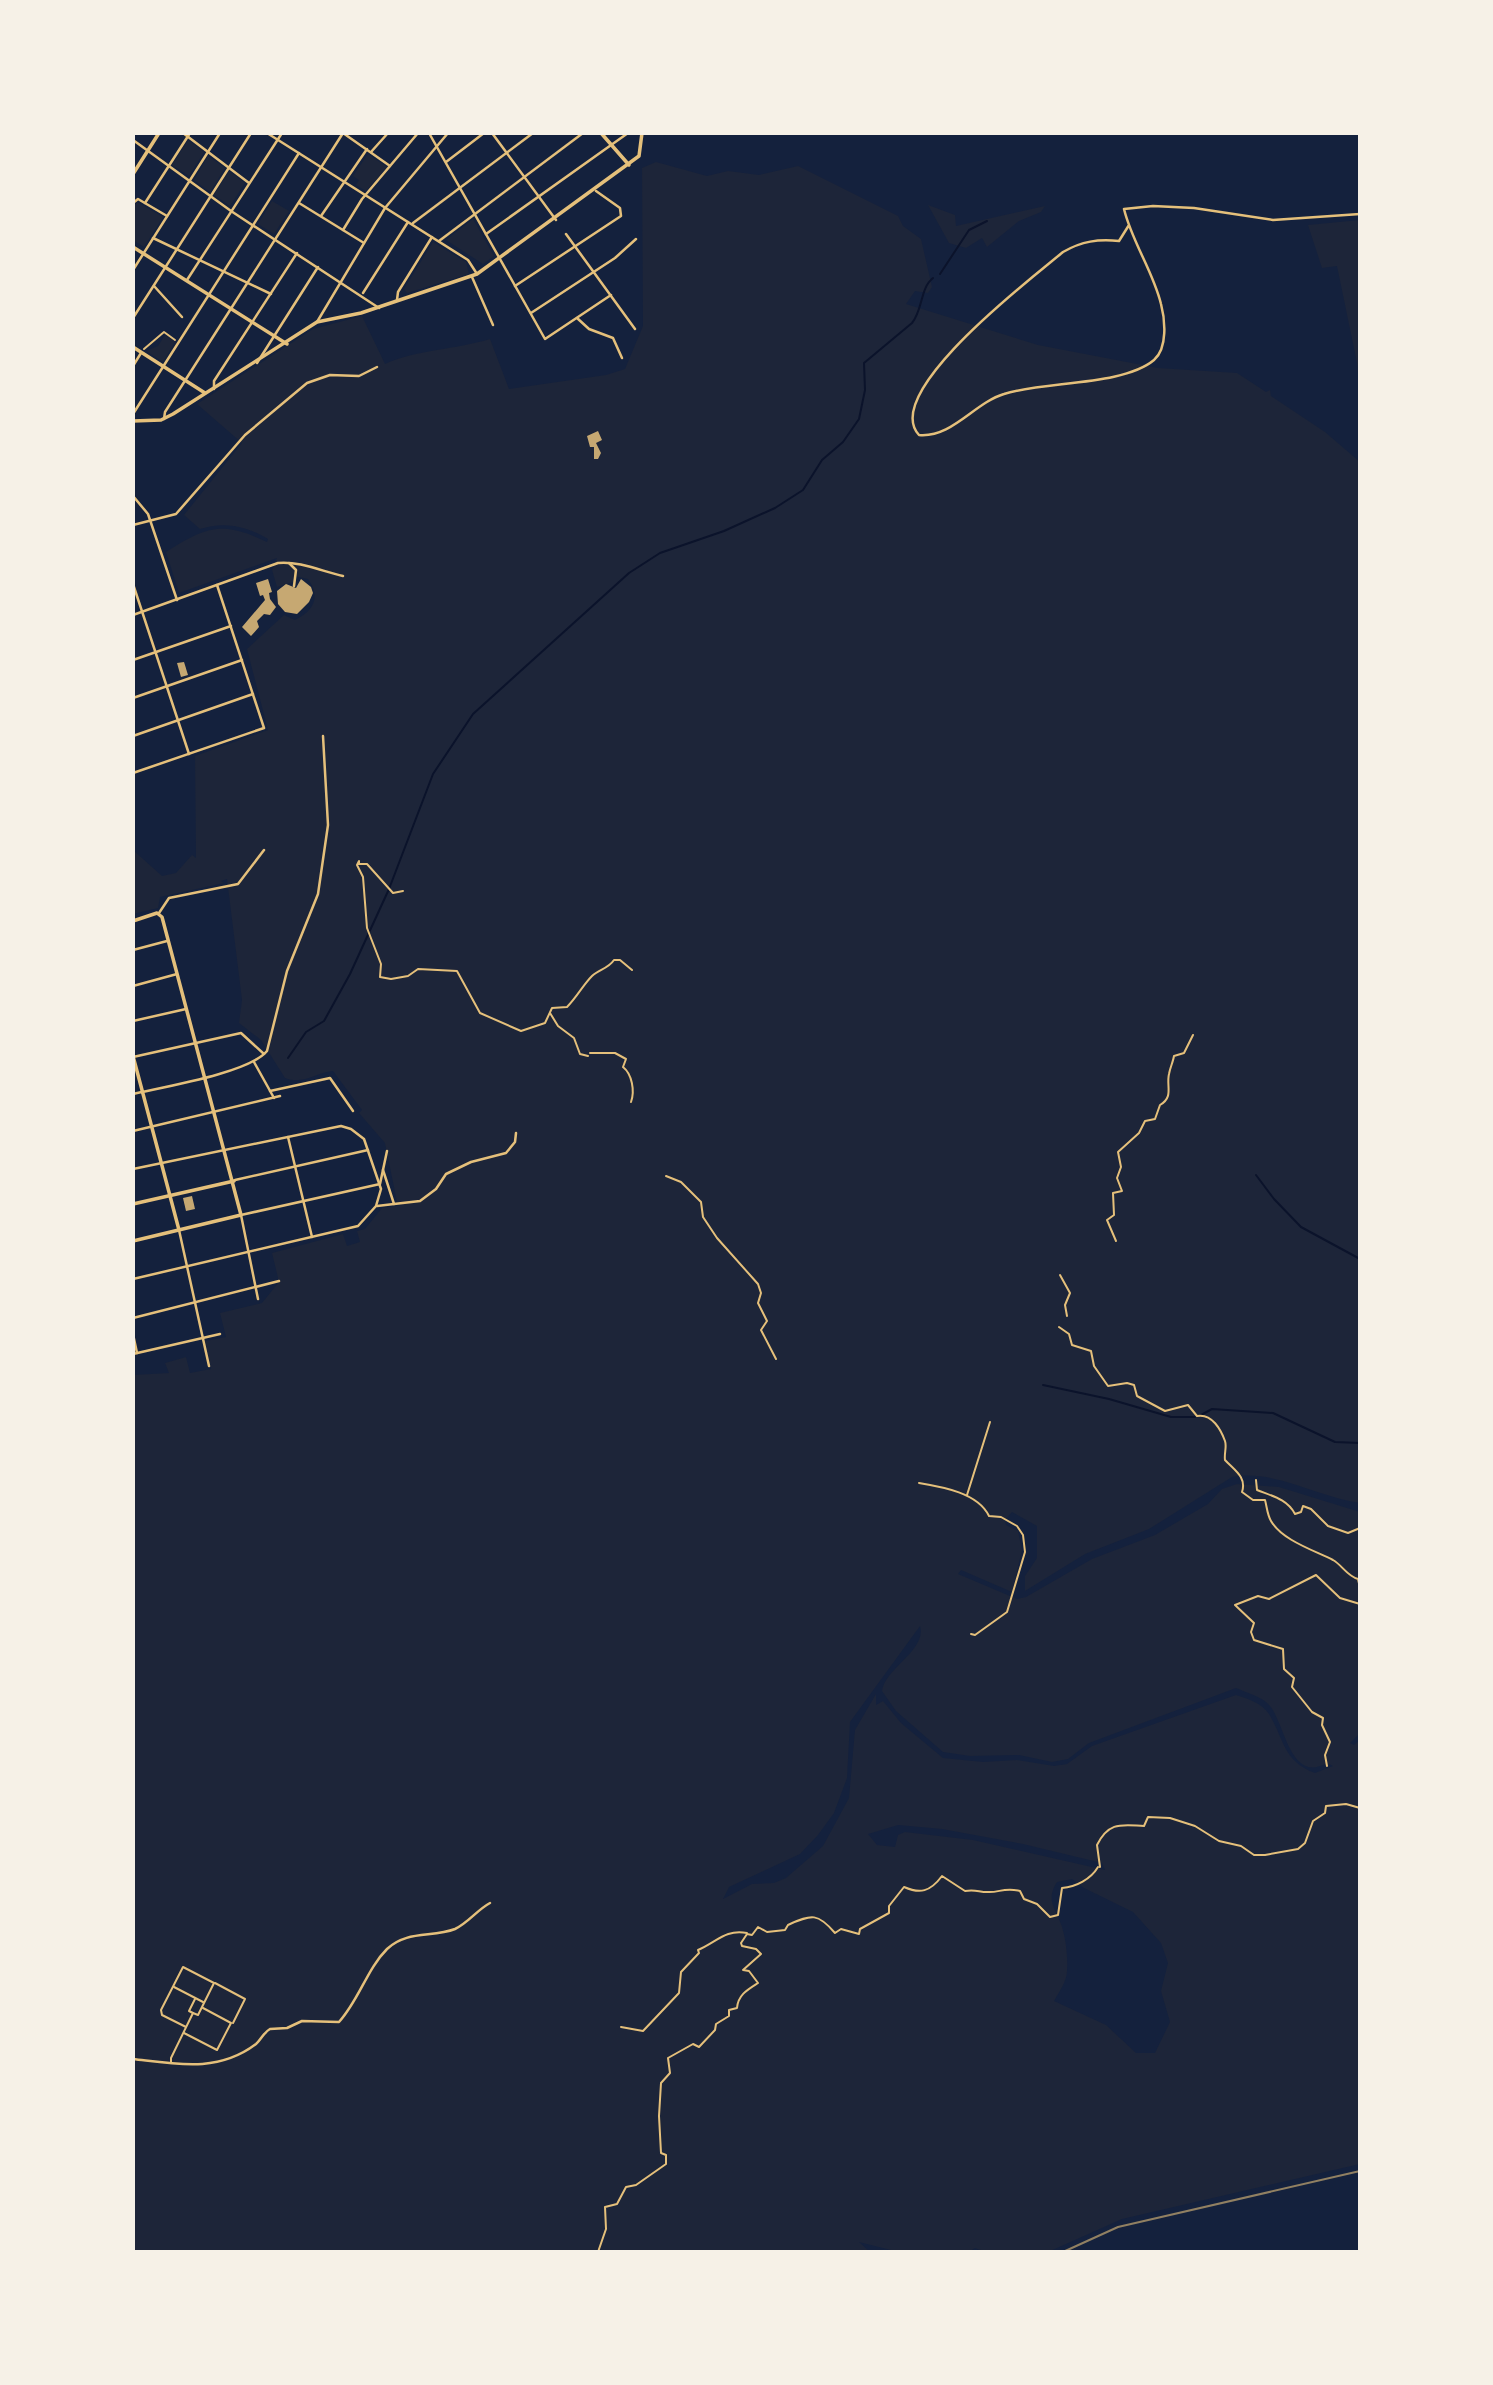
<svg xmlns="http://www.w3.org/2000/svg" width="1493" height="2385" viewBox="0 0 1493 2385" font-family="Helvetica,sans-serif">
  <rect width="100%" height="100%" fill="#14213d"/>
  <!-- green -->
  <g fill="#1d2539" fill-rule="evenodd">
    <path d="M188 140 204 152 189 176 172 165Z"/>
    <path d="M368 154 387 167 366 191 356 185 359 180 353 176Z"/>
    <path d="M208 156 225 168 210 192 194 180Z"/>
    <path d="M656 162 707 176 728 171 759 175 798 166 898 216 903 226 921 239 932 287 928 293 915 291 906 304 1038 345 1158 368 1237 373 1266 392 1270 390 1271 396 1325 432 1360 462V1503C1318 1497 1274 1469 1232 1477L1149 1529 1085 1554 1025 1591V1576L1037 1558V1526L1012 1512 1005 1520 1006 1525 1018 1531 1022 1550 1012 1592 961 1570 958 1574 1017 1599 1026 1597 1092 1559 1155 1535 1208 1504 1222 1489 1237 1484 1279 1487 1360 1512V1733L1350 1743 1354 1745 1360 1740V2164L1122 2219 1048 2252H986L975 2248 969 2252 895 2251 859 2242 870 2252H133V1375L169 1373 165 1363 186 1357 190 1373 211 1369 205 1341 226 1337 220 1313 262 1303 279 1282 272 1253 343 1234 347 1246 360 1242 357 1231 365 1229 382 1208 402 1205 397 1202 385 1143 359 1113 362 1110 333 1071C315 1073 303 1085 285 1078L261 1040 239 1023 242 1000 227 879 221 881 224 883 160 897 158 908 133 914V850L162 876 176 873 192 855 196 858 195 756 268 730 247 649 284 615 295 620C314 611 321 597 308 579L294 576 293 582 277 587 272 570 277 558 179 593 166 552C206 527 221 520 267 542L268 539C246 526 224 521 200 529L184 515 242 443 197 404 313 329 362 316 385 364C419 349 454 350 490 339L509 389 606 375 625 369 643 326 642 168ZM920 1626C927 1650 885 1668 882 1691L896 1711 943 1752 970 1756 1019 1755 1052 1762 1068 1759 1089 1743 1236 1688C1247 1693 1263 1697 1270 1706 1285 1724 1290 1784 1327 1763L1333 1766 1315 1773C1282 1760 1285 1740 1269 1714 1262 1703 1248 1699 1236 1695L1092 1746 1067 1764 1054 1766 1017 1760 983 1762 943 1758 901 1723 883 1701 876 1705V1694L855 1730 849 1798 823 1846 786 1878 774 1883 752 1884 723 1899 729 1887 800 1854 818 1835 834 1813 847 1778 850 1722ZM898 1825 942 1829 1023 1844 1102 1863 1105 1870 973 1840 905 1832 898 1835 895 1847 877 1845 868 1834ZM1072 1879 1084 1888 1133 1912 1161 1943 1168 1963 1161 1991 1170 2022 1155 2053H1136L1106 2025 1054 2001C1059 1992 1067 1981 1067 1971 1068 1957 1066 1940 1062 1927 1056 1908 1045 1901 1057 1882Z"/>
    <path d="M229 171 245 183 230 206 214 195Z"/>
    <path d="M272 201 289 211 274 234 258 224Z"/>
    <path d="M137 202 163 217 144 247 133 240V207Z"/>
    <path d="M928 205 955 215 956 226 1045 206 1041 212 1019 221 987 247 982 238 966 248 949 243Z"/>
    <path d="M473 219 494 256 483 264 446 240Z"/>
    <path d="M1360 220V395L1357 363 1337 266 1322 268 1308 225Z"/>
    <path d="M433 242 466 262 469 274 407 293 404 289Z"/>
    <path d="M165 335 175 342 163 362 146 351 158 346Z"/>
  </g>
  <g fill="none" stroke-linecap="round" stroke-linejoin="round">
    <!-- stream -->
    <g stroke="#0b132b" stroke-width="2">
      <path d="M940 274 969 230 987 221"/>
      <path d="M288 1058 306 1032 324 1021 350 974 389 889 433 774 473 714 629 573 660 553 724 531 775 508 803 490 822 460 843 442 859 419 865 390 864 363 912 323C923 310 920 288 933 278"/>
      <path d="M1256 1175 1274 1199 1301 1227 1360 1259"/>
      <path d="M1043 1385 1109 1399 1171 1417H1195"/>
      <path d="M1201 1415 1212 1409 1273 1413 1335 1442 1360 1443"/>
    </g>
  </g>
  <!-- building -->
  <g fill="#c6a872">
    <path d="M598 431 602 440 596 443 601 453 598 459H594V447H590L587 436Z"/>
    <path d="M268 579 272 592 269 593 270 599 276 607 270 615 264 614 257 621 259 627 251 636 242 627 265 600 263 595 260 596 256 583Z"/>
    <path d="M301 579 311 587 313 593 309 602 297 614 285 612 278 604 277 591 286 584 296 588Z"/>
    <path d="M184 662 188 675 181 677 177 663Z"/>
    <path d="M192 1196 195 1209 186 1211 183 1198Z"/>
  </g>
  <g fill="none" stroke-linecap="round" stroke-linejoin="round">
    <!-- path -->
    <g stroke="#e5c07b" stroke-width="2">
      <path d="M144 349 164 332 175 340"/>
      <path d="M403 891 393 893 367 864H359V861L357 865 363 877 367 928 381 964 380 977 391 979 408 976 418 969 457 971 480 1013 521 1031 545 1023 552 1008 567 1007C577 997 583 985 592 976 599 969 608 969 614 960H620L632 970"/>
      <path d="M550 1013 558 1026 574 1038 580 1054 588 1056"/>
      <path d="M590 1053H615L626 1059 623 1067C632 1074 635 1091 631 1102"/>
      <path d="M666 1176 681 1182 701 1202 703 1217 717 1238 758 1284 761 1293 758 1303 767 1321 761 1330 776 1359"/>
      <path d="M1116 1241 1107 1220 1114 1215 1113 1193 1122 1191 1117 1178 1121 1167 1118 1152 1139 1133 1145 1121 1155 1119 1160 1105C1174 1097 1166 1086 1169 1074 1170 1068 1173 1062 1174 1056L1184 1053 1193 1035"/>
      <path d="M1060 1275 1070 1293 1065 1305 1067 1316"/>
      <path d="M1059 1327 1069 1334 1072 1345 1091 1351 1094 1366 1108 1386 1127 1383 1134 1385 1137 1396 1165 1411 1188 1405 1197 1416C1212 1413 1221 1430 1225 1441 1227 1447 1224 1453 1225 1460 1234 1470 1247 1477 1242 1492L1253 1500H1265C1267 1507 1267 1514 1271 1521 1282 1540 1313 1550 1333 1560 1342 1565 1347 1576 1358 1579L1360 1588"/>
      <path d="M1256 1480 1257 1490C1272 1496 1287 1499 1295 1514L1301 1512 1303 1506 1311 1509 1328 1526 1348 1533 1360 1528"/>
      <path d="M919 1483C943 1487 978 1493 989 1516L1001 1517 1017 1526 1023 1535 1025 1552 1007 1612 975 1635 971 1634"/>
      <path d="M967 1495 990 1422"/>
      <path d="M1327 1766 1325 1755 1330 1742 1322 1725 1323 1718 1312 1712 1292 1687 1294 1678 1284 1669 1283 1649 1254 1640 1251 1632 1254 1623 1235 1605 1258 1596 1269 1599 1316 1575 1340 1598 1360 1604"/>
      <path d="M1100 1867 1097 1845C1109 1821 1122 1825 1144 1826L1148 1817 1170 1818 1195 1826 1219 1841 1241 1846 1254 1855H1265L1298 1849 1305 1843 1313 1821 1325 1813 1326 1806 1346 1804 1360 1808"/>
      <path d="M621 2027 643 2031 679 1993 681 1972 699 1953 698 1950C717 1942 725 1929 747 1933"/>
      <path d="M598 2252 606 2229 605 2207 617 2204 626 2187 636 2185 666 2164V2155L661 2153 659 2116 661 2083 670 2073 668 2058 693 2044 699 2047 715 2030 716 2024 729 2016V2010L737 2008C738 1995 747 1990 758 1983L749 1971 743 1970 761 1954 756 1949 742 1946 741 1943 747 1934 752 1935 758 1927 767 1932 785 1930 788 1925C812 1914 818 1913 835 1933L841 1929 859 1934 860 1929 889 1913V1906L904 1887C920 1894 930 1892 942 1876L965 1891C975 1889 979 1892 987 1892 999 1893 1004 1887 1020 1891L1024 1899 1037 1904 1050 1917 1058 1915 1062 1888C1076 1887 1091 1879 1098 1867"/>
    </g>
    <!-- pedestrian -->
    <g stroke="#e5c07b" stroke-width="2">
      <path d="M215 1983 245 1999 233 2023"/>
      <path d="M174 1987 203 2002"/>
      <path d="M193 2013 189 2011 195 1999"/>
      <path d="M184 2033 217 2050 231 2023 203 2008"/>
      <path d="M171 2063V2058L193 2013 198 2015 214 1983 183 1967 161 2010 162 2015 186 2027"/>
    </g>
    <!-- minor -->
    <g stroke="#e5c07b" stroke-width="2.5">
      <path d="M183 133 249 183"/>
      <path d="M267 133 468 260 477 274"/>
      <path d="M343 133 390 166"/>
      <path d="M429 133 545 339 611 295"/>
      <path d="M492 133 556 220"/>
      <path d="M133 140 231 211 379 308"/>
      <path d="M371 152 388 133"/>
      <path d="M446 162 484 133"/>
      <path d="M133 203 138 199 167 216"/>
      <path d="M145 203 190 133"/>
      <path d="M299 203 364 243"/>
      <path d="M321 216 367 149"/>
      <path d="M413 223 533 133"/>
      <path d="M1129 225 1119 241C1098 239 1082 241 1063 252 1032 278 880 393 919 435 952 438 974 403 1004 394 1044 381 1123 386 1154 360 1168 348 1165 319 1161 304 1153 271 1132 242 1124 209L1153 206 1194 208 1273 220 1360 214"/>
      <path d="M343 230 362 199 418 133"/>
      <path d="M486 234 628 133"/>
      <path d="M566 234 635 329"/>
      <path d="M153 238 271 294"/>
      <path d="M439 241 583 133"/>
      <path d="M133 270 220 133"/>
      <path d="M472 277 493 325"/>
      <path d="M187 280 282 133"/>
      <path d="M154 286 182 317"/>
      <path d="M515 286 621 216 620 208 596 191"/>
      <path d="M363 293 408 222"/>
      <path d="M397 300 398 292 432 237"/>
      <path d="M531 313 615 258 636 239"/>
      <path d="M133 318 251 133"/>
      <path d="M577 318 589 329 613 338 622 358"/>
      <path d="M317 322 385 208 448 133"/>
      <path d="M257 363 318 267"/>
      <path d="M133 366 141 353"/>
      <path d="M214 389V381L297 253"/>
      <path d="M133 414 299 153"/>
      <path d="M164 419 165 412 343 133"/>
      <path d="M133 496 148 514 177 600"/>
      <path d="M133 525 176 514 245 435 307 383 330 375 359 376 377 367"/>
      <path d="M289 563 296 570 294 586"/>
      <path d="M133 584 189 754"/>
      <path d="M133 615 278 563C300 561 321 571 343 576"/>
      <path d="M133 660 231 626"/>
      <path d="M133 698 242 660"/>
      <path d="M133 736 253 694"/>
      <path d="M133 773 264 728 217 585"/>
      <path d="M159 913 169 898 238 884 264 850"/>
      <path d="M133 950 167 941"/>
      <path d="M133 986 177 974"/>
      <path d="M133 1021 186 1009"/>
      <path d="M133 1057 241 1033 264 1054"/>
      <path d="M254 1062 274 1098"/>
      <path d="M270 1091 330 1078 353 1111"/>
      <path d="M133 1094C163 1087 249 1073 267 1051L287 971 318 894 328 825 323 736"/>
      <path d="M133 1131 280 1096"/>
      <path d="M288 1137 312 1237"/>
      <path d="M133 1169 341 1126 351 1129 364 1139 381 1189 376 1206 358 1226 133 1279"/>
      <path d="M235 1180 368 1150"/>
      <path d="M394 1204 420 1201 436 1189 446 1174 471 1162 506 1153 515 1142 516 1133"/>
      <path d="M377 1206 394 1204 383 1170"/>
      <path d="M179 1230 209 1366"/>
      <path d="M258 1299 241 1215 380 1184 387 1151"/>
      <path d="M133 1318 279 1281"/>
      <path d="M133 1334 137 1353"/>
      <path d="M133 1354 220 1334"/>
      <path d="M133 2059C176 2064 218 2073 256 2044 261 2040 263 2033 270 2029L287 2028 302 2021 339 2022C359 2000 367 1969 387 1949 407 1930 432 1938 455 1929 468 1923 477 1910 490 1903"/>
    </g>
    <!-- tertiary -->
    <g stroke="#e5c07b" stroke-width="3.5">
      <path d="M601 133 629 165"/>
      <path d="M133 174 159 133"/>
      <path d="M133 247 287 344"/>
      <path d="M133 347 205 393"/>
      <path d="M133 421 161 420 173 414 317 322 361 313 477 274 639 156 642 133"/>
      <path d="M133 921 157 913 162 917 241 1215 133 1241"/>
      <path d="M133 1056 179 1230"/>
      <path d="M133 1204 234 1181"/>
    </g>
    <!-- rail -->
    <path stroke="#918062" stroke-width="2" d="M1063 2252 1118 2227 1360 2171"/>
  </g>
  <!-- border -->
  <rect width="1493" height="2385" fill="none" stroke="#f6f1e7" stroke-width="270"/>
</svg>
